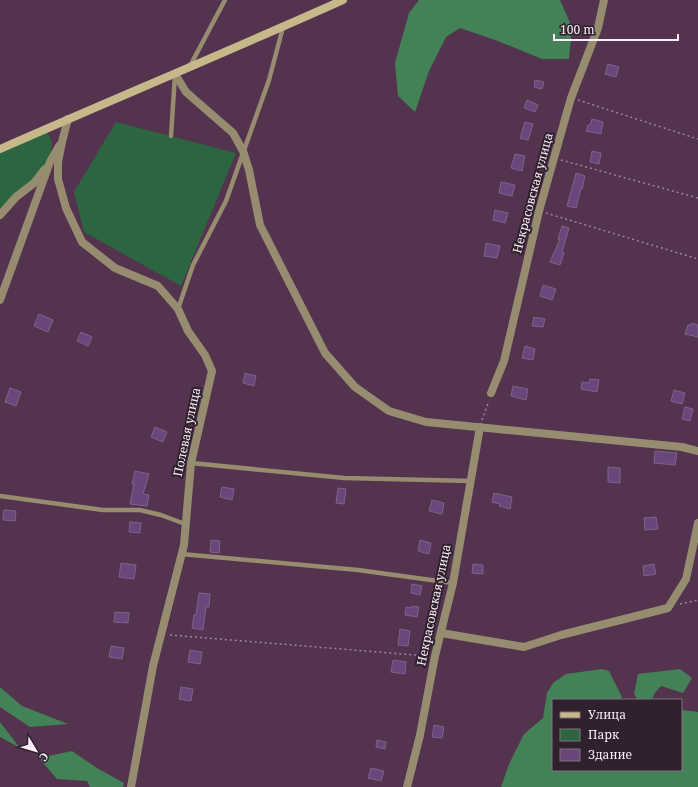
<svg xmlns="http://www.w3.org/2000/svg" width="698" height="787" viewBox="0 0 698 787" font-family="'Noto Serif',serif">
  <rect width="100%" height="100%" fill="#53334e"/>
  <!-- green -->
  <g fill="#2b6640">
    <path d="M116 122 236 153 181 286 84 232 74 192Z"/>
    <path d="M47 131 52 142 50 158 42 176 20 194 0 209V152Z"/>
  </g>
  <!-- forest -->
  <g fill="#438257">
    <path d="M419 0H560L572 27 569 59H542L498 41 460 28 446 37 429 71 415 112 398 96 395 63 409 13Z"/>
    <path d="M602 669 609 671 622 697 618 700H553V770H681V710H683L698 712V787H501L509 764 524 734 543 718 547 693 553 683 566 674Z"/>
    <path d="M680 669 692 678 683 693 661 686 654 694 652 700H638L634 694 638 674Z"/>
    <path d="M0 687 22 706 68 724 30 727 0 707Z"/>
    <path d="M0 722 20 748 0 737Z"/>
    <path d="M72 751 97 768 124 783 123 787H90L87 781 57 779 39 758Z"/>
  </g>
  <!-- building -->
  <g fill="#69477c" stroke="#7b6488">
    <path d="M608 64 619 67 616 77 605 74Z"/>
    <path d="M535 80 544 82 542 89 534 87Z"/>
    <path d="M527 100 538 105 535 112 524 108Z"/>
    <path d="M592 119 603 122 601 134 586 131 588 125H590Z"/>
    <path d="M525 122 533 124 528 140 520 138Z"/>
    <path d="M592 151 601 153 599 164 590 162Z"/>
    <path d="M515 154 525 156 522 171 511 168Z"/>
    <path d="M576 173 585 176 582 189 581 188 576 208 567 206Z"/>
    <path d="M501 182 515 185 512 196 499 193Z"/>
    <path d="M495 210 508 213 505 223 493 220Z"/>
    <path d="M562 226 569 228 562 252 564 253 560 265 550 262 560 239H558Z"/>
    <path d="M486 243 500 246 497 258 484 256Z"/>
    <path d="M543 285 556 289 552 300 540 296Z"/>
    <path d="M39 314 53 320 48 332 34 326Z"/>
    <path d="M534 317 545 319 543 327 532 326Z"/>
    <path d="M692 323 698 325V337L685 334 688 325H691Z"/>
    <path d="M81 332 92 337 88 346 77 341Z"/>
    <path d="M525 346 535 349 533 360 522 358Z"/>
    <path d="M245 373 256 376 254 386 243 383Z"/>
    <path d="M590 379 599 380 597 392 581 389 582 382 589 383Z"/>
    <path d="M513 386 528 389 526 400 511 396Z"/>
    <path d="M10 388 21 392 16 406 5 402Z"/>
    <path d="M674 390 685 393 682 404 671 401Z"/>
    <path d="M685 407 693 409 690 421 682 419Z"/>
    <path d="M155 427 167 432 163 442 151 437Z"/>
    <path d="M655 451 677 453 675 465 654 463Z"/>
    <path d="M608 467 620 468V483L608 482Z"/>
    <path d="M135 471 149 474 143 494 149 495 147 506 130 504 134 484H132Z"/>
    <path d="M222 487 234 489 232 500 220 497Z"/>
    <path d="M338 488 346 489 344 504 336 503Z"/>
    <path d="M494 493 512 497 510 509 499 506 500 504 492 502Z"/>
    <path d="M432 500 444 503 442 514 429 511Z"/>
    <path d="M4 510 16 511 15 521 3 520Z"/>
    <path d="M656 517 658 529 645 530 644 518Z"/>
    <path d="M130 522 141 523 140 533 129 532Z"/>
    <path d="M211 540 220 541 219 553 210 552Z"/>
    <path d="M420 540 431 543 429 554 418 551Z"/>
    <path d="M121 563 136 565 134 579 119 577Z"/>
    <path d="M473 564 483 565V574L472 573Z"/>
    <path d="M654 564 656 574 644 576 643 566Z"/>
    <path d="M412 584 422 586 420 595 411 593Z"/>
    <path d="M199 593 210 594 209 607H206L203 630 192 628 194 615H196Z"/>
    <path d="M412 606 419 607 417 617 405 615 406 607 412 608Z"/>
    <path d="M115 612 129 613 128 623 114 622Z"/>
    <path d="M400 629 410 631 408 646 398 645Z"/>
    <path d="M111 646 124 648 122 659 109 657Z"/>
    <path d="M190 650 202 652 200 664 188 662Z"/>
    <path d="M393 660 406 662 405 674 391 672Z"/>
    <path d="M181 687 193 689 191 701 179 699Z"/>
    <path d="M434 725 444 727 442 738 432 737Z"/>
    <path d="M377 740 386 742 385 749 376 747Z"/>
    <path d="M371 768 384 771 381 781 368 778Z"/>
  </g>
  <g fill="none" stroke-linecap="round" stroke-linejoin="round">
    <!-- path -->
    <g stroke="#9e859a" stroke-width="1.5" stroke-dasharray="2 3" stroke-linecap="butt">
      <path d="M578 100 698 139"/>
      <path d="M561 160 698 198"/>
      <path d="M546 213 698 259"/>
      <path d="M482 420 489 401"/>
      <path d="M680 604 698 600"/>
      <path d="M170 635 427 656"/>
    </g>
    <!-- lane -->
    <g stroke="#968d70" stroke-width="4.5">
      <path d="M190 66 225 0"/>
      <path d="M171 136 175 75"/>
      <path d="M178 309 193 265 226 201 269 80 283 27"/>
      <path d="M191 463 344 478 471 481"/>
      <path d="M0 496 103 510H140L161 515 185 524"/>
      <path d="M181 554 358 570 453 583"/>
    </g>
    <!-- street -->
    <g stroke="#968d70" stroke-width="8">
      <path d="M175 74 186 92 233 133 243 151 249 170 260 225 325 353 355 387 389 411 426 422 682 447 698 451"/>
      <path d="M68 119 62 142 58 162V179L66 208 82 242 115 268 158 286 178 309 188 331 205 355 212 371 191 463 184 545 153 666 131 787"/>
      <path d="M0 215 16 197 34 183 45 169"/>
      <path d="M0 300 50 162 59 146"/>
      <path d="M491 393 504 361 539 211 571 98 598 28 604 0"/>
      <path d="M441 633 524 647 561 635 668 608 686 579 698 523"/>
      <path d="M407 787 420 735 435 656 453 583 480 427"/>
    </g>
    <!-- secondary -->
    <path stroke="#c6b88a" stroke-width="8" d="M0 149C114 99 229 51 343 0"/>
  </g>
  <g text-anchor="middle" stroke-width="4" stroke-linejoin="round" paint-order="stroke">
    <!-- street labels -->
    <g font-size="12" fill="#feeefb" stroke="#2f212d">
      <text transform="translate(533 193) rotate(-75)" y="4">Некрасовская улица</text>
      <text transform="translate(187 432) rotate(-78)" y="4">Полевая улица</text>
      <text transform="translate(434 605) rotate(-78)" y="4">Некрасовская улица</text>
    </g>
  </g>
  <!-- legend -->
  <rect x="552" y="699" width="130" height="72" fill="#2f212d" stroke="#82737f"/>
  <rect x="560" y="712" width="20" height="6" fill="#c6b88a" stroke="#82737f"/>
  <text x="588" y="719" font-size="12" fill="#feeefb">Улица</text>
  <rect x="560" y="729" width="20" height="12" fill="#2b6640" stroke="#82737f"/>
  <text x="588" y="739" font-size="12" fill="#feeefb">Парк</text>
  <rect x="560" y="749" width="20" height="12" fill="#69477c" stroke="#82737f"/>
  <text x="588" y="759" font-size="12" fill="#feeefb">Здание</text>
  <!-- north arrow -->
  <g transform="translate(36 751) rotate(128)" stroke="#2f212d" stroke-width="3" paint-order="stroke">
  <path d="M0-3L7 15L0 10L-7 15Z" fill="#feeefb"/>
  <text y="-6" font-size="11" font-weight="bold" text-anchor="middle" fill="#feeefb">С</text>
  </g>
  <!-- scale -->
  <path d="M554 34v6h124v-6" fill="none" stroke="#feeefb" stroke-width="2"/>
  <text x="560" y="34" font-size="12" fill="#feeefb" stroke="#2f212d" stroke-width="3" paint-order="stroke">100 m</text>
</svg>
